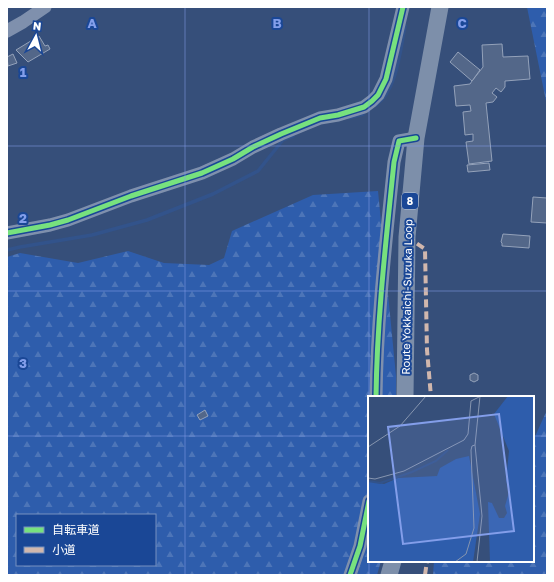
<svg xmlns="http://www.w3.org/2000/svg" width="554" height="582" viewBox="0 0 554 582" font-family="'Golos Text','Noto Sans JP',sans-serif">
  <defs>
    <pattern id="forest-firs" width="22" height="20" patternUnits="userSpaceOnUse"><rect width="22" height="20" fill="#2e5dac"/><path d="M5 1l3.5 6h-7zM16 11l3.5 6h-7z" fill="#4d75b8"/></pattern>
  </defs>
  <rect width="100%" height="100%" fill="#364f7a"/>
  <!-- forest -->
  <g fill="url(#forest-firs)" fill-rule="evenodd">
    <path d="M527 7H547V106Z"/>
    <path d="M378 191 396 376V397H369V561H381L377 575H7V257L20 253 78 263 128 251 164 263 209 265 224 258 232 231 313 195ZM17 515H155V565H17Z"/>
    <path d="M547 410V575H433L434 561H533V441Z"/>
  </g>
  <g fill="none" stroke-linecap="round" stroke-linejoin="round">
    <!-- stream -->
    <g stroke="#32538b" stroke-width="3.5">
      <path d="M376 105C397 90 400 51 405 26"/>
      <path d="M348 118 363 114"/>
      <path d="M7 250 20 247 92 235 147 220 213 194 258 171 283 140 293 136"/>
    </g>
  </g>
  <!-- building -->
  <g fill="#536789" stroke="#94a2ba">
    <path d="M39 36 45 46 48 45 50 49 28 62 16 50Z"/>
    <path d="M502 44 503 57 528 56 530 79 505 81V87L501 92 496 88 492 93 497 97 493 102 486 103 492 161 469 164 466 142 473 141V134L465 135 463 112 471 111 470 105 456 106 454 86 470 84 472 81 483 67 482 45Z"/>
    <path d="M458 52 480 70 472 81 450 62Z"/>
    <path d="M13 54 17 63 8 66 7 57Z"/>
    <path d="M489 163 490 170 468 172 467 165Z"/>
    <path d="M533 197 547 198V223L531 222Z"/>
    <path d="M503 234 530 236 529 248 502 246V243L501 242Z"/>
    <path d="M474 373 478 375V380L474 382 470 380V375Z"/>
    <path d="M205 410 208 416 200 420 197 415Z"/>
  </g>
  <g fill="none" stroke-linecap="round" stroke-linejoin="round">
    <!-- minor -->
    <g stroke="#7f90ad" stroke-width="13">
      <path d="M7 31 23 22 45 7"/>
      <path d="M7 233 50 225 68 220 131 196 202 173 233 159 253 147 281 134 320 118 338 115 364 107 372 101 378 95 386 79 403 7"/>
      <path d="M376 397C377 318 386 241 394 162L399 141 416 138"/>
      <path d="M350 575 360 546 369 501"/>
    </g>
    <!-- major -->
    <g stroke="#7d8faa" stroke-width="17">
      <path d="M405 397 407 237 416 138 440 7"/>
      <path d="M389 575 393 561"/>
    </g>
    <!-- quiet -->
    <g stroke="#d1b7ad" stroke-width="4" stroke-dasharray="8 4" stroke-linecap="butt">
      <path d="M407 237 425 249 427 350 431 397"/>
      <path d="M425 575 427 561"/>
    </g>
    <!-- cycleway casing -->
    <g stroke="#1a4796" stroke-width="8">
      <g id="cycleway">
        <path d="M7 233 50 225 68 220 131 196 202 173 233 159 253 147 281 134 320 118 338 115 364 107 372 101 378 95 386 79 403 7"/>
        <path d="M376 397C377 318 386 241 394 162L399 141 416 138"/>
        <path d="M350 575 360 546 369 501"/>
      </g>
    </g>
    <!-- cycleway -->
    <use href="#cycleway" stroke="#77e17e" stroke-width="5"/>
  </g>
  <!-- grid -->
  <path fill="none" stroke="#839eea" stroke-width="1" stroke-opacity="0.55" d="M185 7V575M369 7V397M7 146H547M7 291H547M7 436H369M533 436H547M369 561V575"/>
  <g text-anchor="middle" stroke-width="4" stroke-linejoin="round" paint-order="stroke">
    <!-- shield labels -->
    <rect fill="#1a4796" stroke="#bac8e0" stroke-width="1" x="402" y="193" width="16" height="16" rx="3"/>
    <g font-size="10" font-weight="bold" fill="#fff">
      <text x="410" y="205">8</text>
    </g>
    <!-- street labels -->
    <g font-size="11" fill="#fff" stroke="#1a4796">
      <text transform="translate(407 297) rotate(-89)" y="4">Route Yokkaichi-Suzuka Loop</text>
    </g>
  </g>
  <!-- overview -->
  <g transform="translate(368 396)">
    <rect width="166" height="166" fill="#364f7a"/>
    <path d="M140 0H166V166H122L120 106 124 107 131 122H136L139 117 137 110 141 96 138 84 141 55 126 18ZM101 60 112 118 105 166H0V85L16 88 30 82 69 80 72 72 88 63Z" fill="#2e5dac"/>
    <path fill="none" stroke="#32538b" stroke-width="2" d="M0 85 12 87 44 76 68 65 80 54"/>
    <path fill="none" stroke="#8695af" stroke-width="1" d="M0 51 32 30 58 0M0 82 7 83 36 75 96 44 100 38 103 5 111 1M87 166 98 158 106 132 103 54 104 50 107 49M109 166 114 120 107 49 112 0"/>
    <path fill="#839eea" fill-opacity="0.15" stroke="#839eea" stroke-width="2" d="M131 18 146 135 35 148 20 31Z"/>
    <rect width="166" height="166" fill="none" stroke="#fff" stroke-width="2"/>
  </g>
  <g font-size="13" text-anchor="middle" font-weight="bold" fill="#839eea" stroke="#1a4796" stroke-width="4" stroke-linejoin="round" paint-order="stroke">
    <text x="92" y="28">A</text>
    <text x="277" y="28">B</text>
    <text x="462" y="28">C</text>
    <text x="23" y="77">1</text>
    <text x="23" y="223">2</text>
    <text x="23" y="368">3</text>
  </g>
  <!-- border -->
  <rect width="554" height="582" fill="none" stroke="#ffffff" stroke-width="16"/>
  <!-- legend -->
  <rect x="16" y="514" width="140" height="52" fill="#1a4796" stroke="#7691c0"/>
  <rect x="24" y="527" width="20" height="6" fill="#77e17e" stroke="#7691c0"/>
  <text x="52" y="534" font-size="12" fill="#ffffff">自転車道</text>
  <rect x="24" y="547" width="20" height="6" fill="#d1b7ad" stroke="#7691c0"/>
  <text x="52" y="554" font-size="12" fill="#ffffff">小道</text>
  <!-- north arrow -->
  <g transform="translate(36 36) rotate(7)" stroke="#1a4796" stroke-width="3" paint-order="stroke">
  <path d="M0-3L7 15L0 10L-7 15Z" fill="#ffffff"/>
  <text y="-6" font-size="11" font-weight="bold" text-anchor="middle" fill="#ffffff">N</text>
  </g>
</svg>
